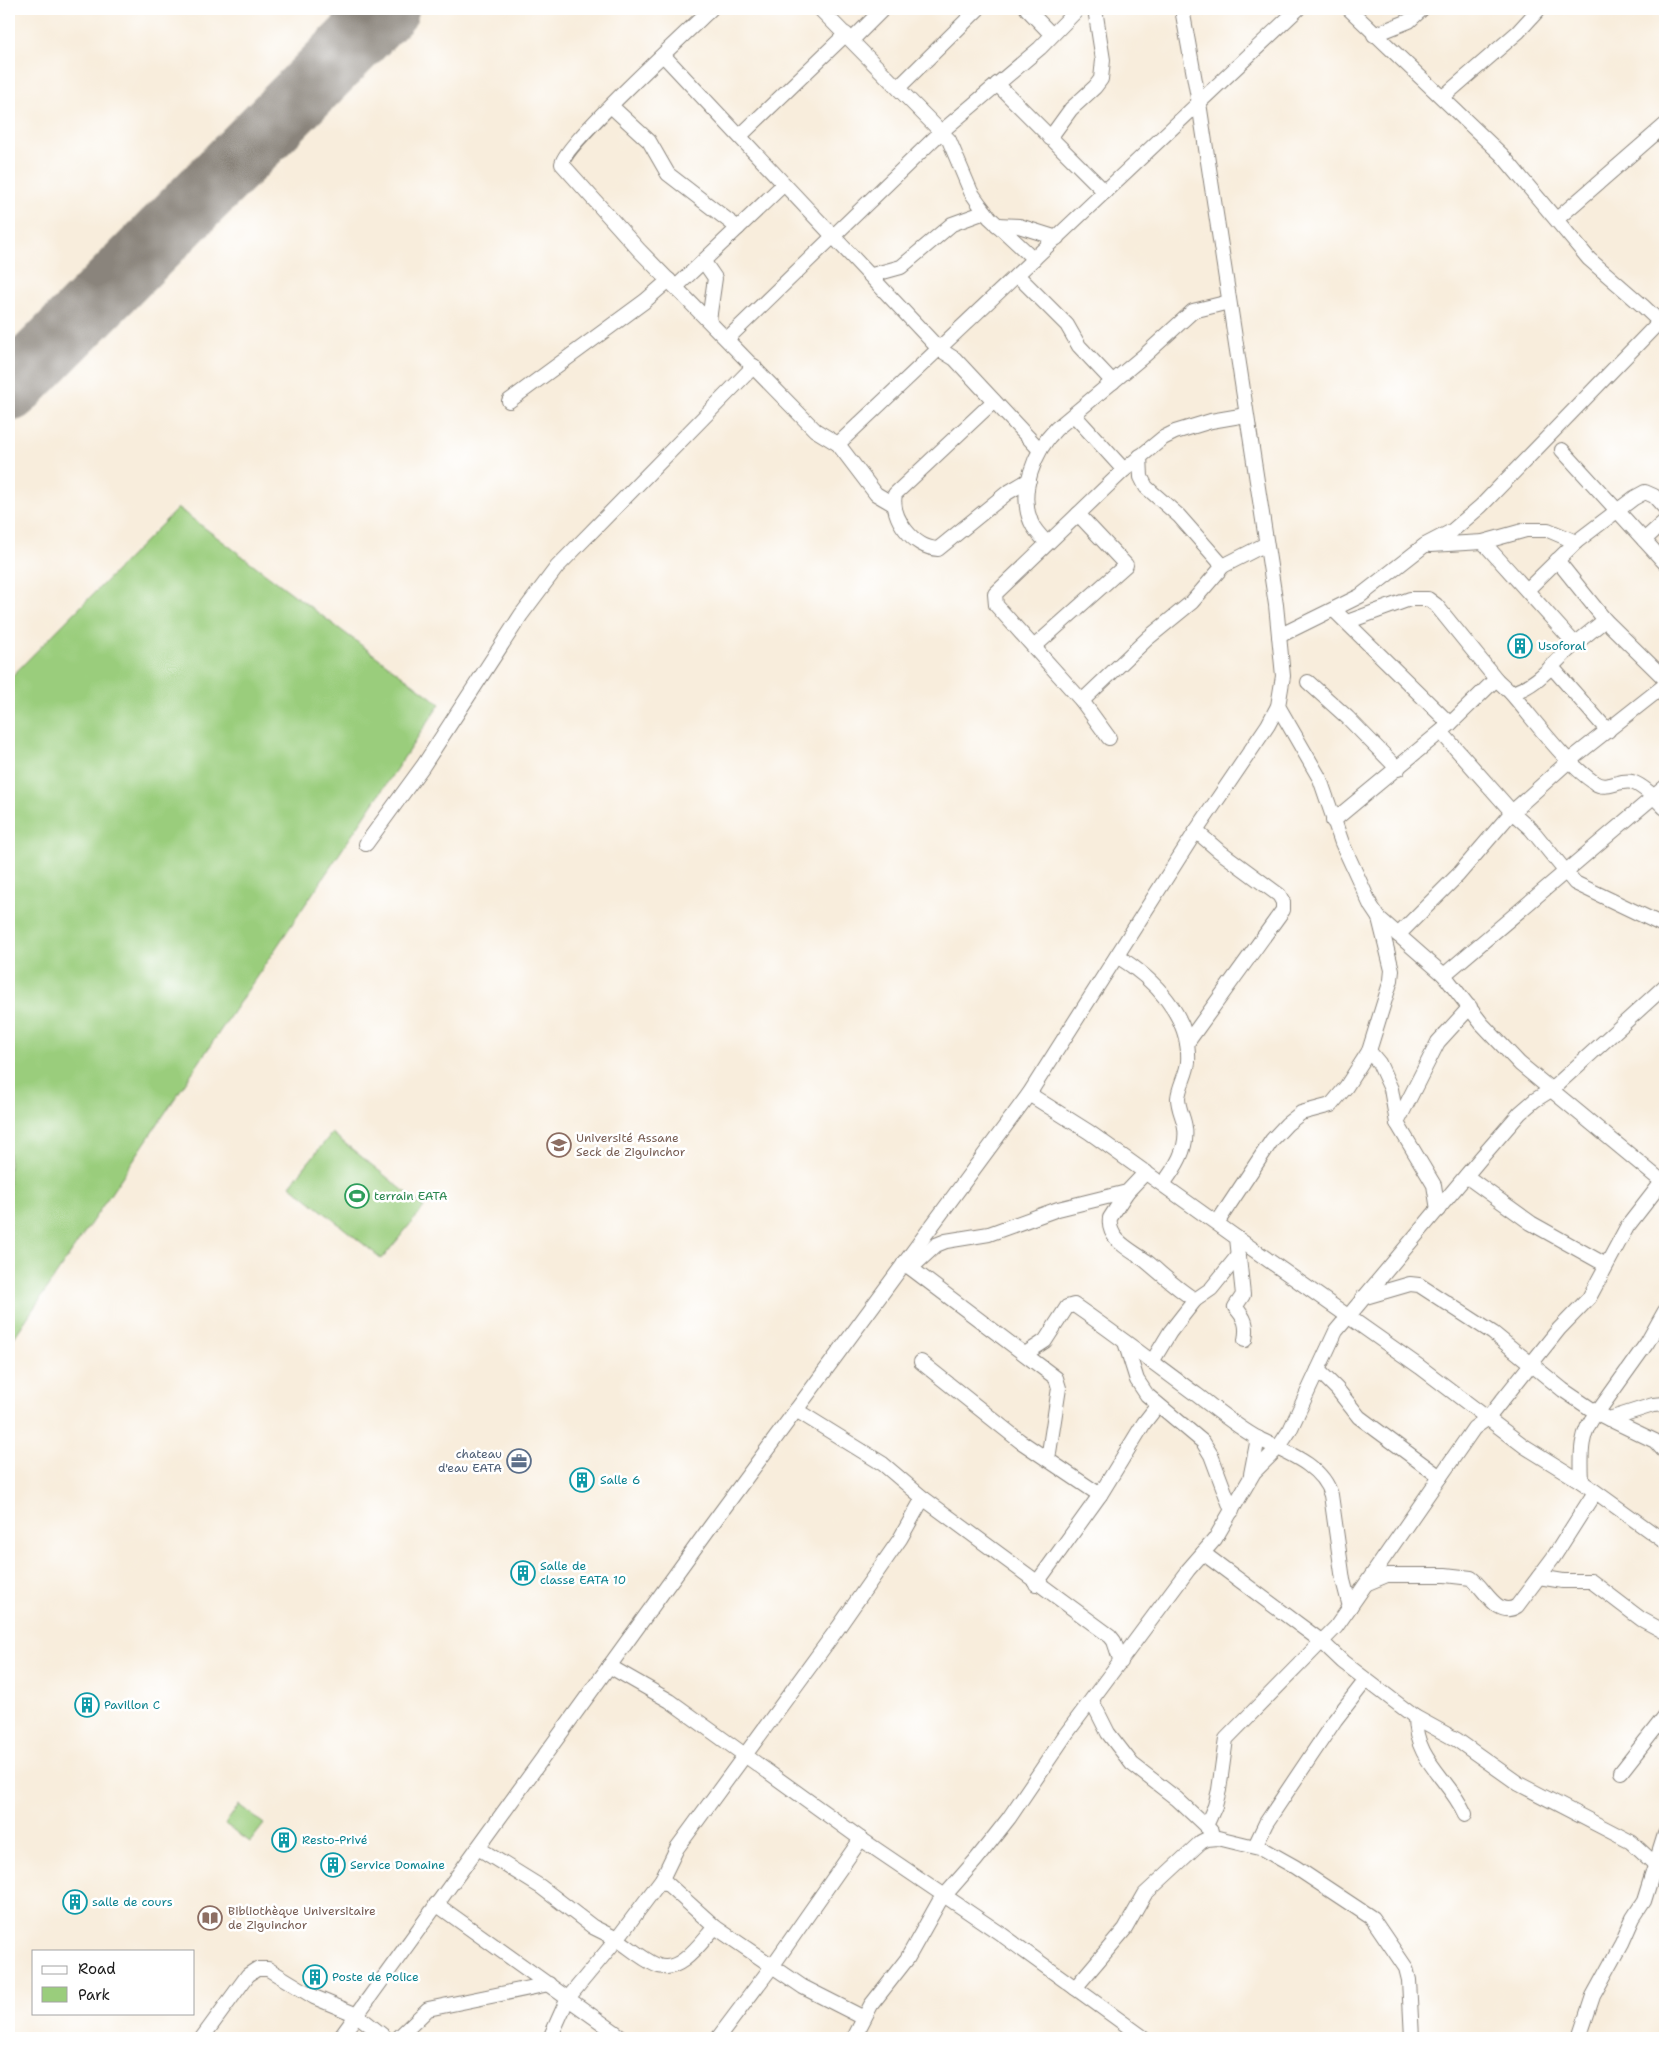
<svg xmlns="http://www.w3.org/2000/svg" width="1674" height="2047" viewBox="0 0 1674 2047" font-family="'Shantell Sans',sans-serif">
  <rect width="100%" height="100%" fill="#fff"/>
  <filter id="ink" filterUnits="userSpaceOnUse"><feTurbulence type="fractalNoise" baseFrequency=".02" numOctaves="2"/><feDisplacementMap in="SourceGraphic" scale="10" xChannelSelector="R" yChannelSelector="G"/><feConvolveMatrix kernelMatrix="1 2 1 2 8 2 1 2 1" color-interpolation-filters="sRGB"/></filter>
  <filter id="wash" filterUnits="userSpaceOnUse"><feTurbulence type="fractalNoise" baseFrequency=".0096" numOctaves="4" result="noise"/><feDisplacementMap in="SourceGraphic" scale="20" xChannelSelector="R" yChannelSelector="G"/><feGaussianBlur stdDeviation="1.12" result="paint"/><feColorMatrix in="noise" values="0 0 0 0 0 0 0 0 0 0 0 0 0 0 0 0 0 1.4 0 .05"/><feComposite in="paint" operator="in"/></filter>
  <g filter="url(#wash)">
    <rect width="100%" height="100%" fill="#f8eddc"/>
    <!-- green -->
    <g fill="#9acd7c" stroke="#5b744c">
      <path d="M178 508 440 704 9 1345V679Z"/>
      <path d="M332 1133 424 1207 382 1259 290 1185Z"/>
      <path d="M239 1805 264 1824 250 1842 225 1824Z"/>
    </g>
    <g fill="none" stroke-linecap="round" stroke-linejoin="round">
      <!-- taxiway -->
      <path stroke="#8a847c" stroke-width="25" d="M380 16 382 9"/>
      <!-- runway -->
      <path stroke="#8a847c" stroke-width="64" d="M9 390 387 9"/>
    </g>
  </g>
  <g filter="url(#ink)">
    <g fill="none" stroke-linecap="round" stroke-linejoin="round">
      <!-- minor casing -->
      <g stroke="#8a847c" stroke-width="16">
        <g id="minor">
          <path d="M711 9C690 29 561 148 562 164L639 250 815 430 838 444 876 494 893 504"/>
          <path d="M820 9 949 140 971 192 980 205 990 218 1034 259"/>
          <path d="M1027 9 1052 35"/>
          <path d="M1349 9 1502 155 1589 259 1644 307 1665 327"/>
          <path d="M1374 35 1409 21 1422 9"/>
          <path d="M852 40 883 9"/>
          <path d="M663 55 939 349 955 359 1039 449"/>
          <path d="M997 84 1105 192"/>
          <path d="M899 87 978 9"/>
          <path d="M1443 97 1518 32 1539 9"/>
          <path d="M611 106 649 141 668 174 738 228"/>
          <path d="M740 136 846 34"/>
          <path d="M1050 138 1071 109 1095 87 1101 79 1103 60 1095 9"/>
          <path d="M1557 219 1665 125"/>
          <path d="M997 225 1019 226 1057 238"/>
          <path d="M704 262 715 278 709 320"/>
          <path d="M872 275 901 267 952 224 985 212"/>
          <path d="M1017 275 1067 325 1079 346 1113 382"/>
          <path d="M676 287 784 184"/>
          <path d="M727 339 941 132 1040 48 1078 9"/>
          <path d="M509 401 645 301 669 280"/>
          <path d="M994 401 895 494C890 518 914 548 938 549L1007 493 1029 480"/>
          <path d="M1074 415 1124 470"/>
          <path d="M838 444 1298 9"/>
          <path d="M1562 450 1665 563"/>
          <path d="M1140 456 1141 477 1146 487 1179 516 1223 566"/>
          <path d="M1644 540 1665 521"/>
          <path d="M1483 542 1575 644 1605 620 1665 679"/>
          <path d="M1047 543C1041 537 1034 530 1031 522 1018 492 1035 450 1056 429L1146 354 1193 311 1229 302"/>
          <path d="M1430 545 1483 542 1526 530H1548L1576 542"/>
          <path d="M1557 560 1605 620"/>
          <path d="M1527 590 1576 542 1634 498 1645 492 1654 496 1665 508"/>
          <path d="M1347 622 1410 599H1428L1436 605 1496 679"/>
          <path d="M1279 636 1360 596 1425 545 1452 531 1481 506 1665 316"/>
          <path d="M1035 646 1126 565 1078 514"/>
          <path d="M1551 666 1608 731"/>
          <path d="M1308 682 1348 718 1398 769"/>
          <path d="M1511 693C1536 722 1564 762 1595 783 1606 791 1619 779 1632 782 1644 786 1656 799 1665 808"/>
          <path d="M1082 701 1148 638 1192 602 1223 566 1266 544"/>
          <path d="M1278 706 1320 779 1342 843 1371 906 1379 918 1444 975 1482 1024 1520 1064 1665 1184"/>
          <path d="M1450 724 1496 679 1511 693C1538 686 1554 662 1575 644"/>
          <path d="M1442 733 1512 812 1531 829 1575 883 1665 926"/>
          <path d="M1109 738 1082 701 996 605 995 594 1124 470 1163 438 1175 432 1211 421 1246 415"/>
          <path d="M1333 821 1450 724 1334 610"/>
          <path d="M366 844 423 766 521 615 557 567 754 366"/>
          <path d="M1398 935 1458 875 1512 812 1570 760 1665 685"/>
          <path d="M1117 956C1153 978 1191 1016 1188 1062 1187 1074 1179 1086 1178 1098 1178 1109 1184 1118 1185 1128 1188 1149 1175 1168 1163 1184"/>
          <path d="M1444 975 1665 787"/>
          <path d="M1187 1043 1283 910V902L1279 895 1218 850 1196 831"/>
          <path d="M1369 1051 1379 1063 1391 1089 1397 1123 1434 1185 1438 1210"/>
          <path d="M1029 1094 1089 1132 1237 1238 1243 1295 1235 1307C1245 1318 1248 1325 1245 1340"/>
          <path d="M1397 1123 1438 1042 1470 1007"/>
          <path d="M1466 1176 1531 1223 1606 1265"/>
          <path d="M1127 1192 1110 1218C1107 1240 1131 1250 1146 1261 1163 1275 1176 1288 1195 1300L1211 1289 1237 1257"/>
          <path d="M1217 1223 1272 1140 1287 1124 1301 1113 1331 1105 1346 1087 1369 1051 1391 980 1392 970 1379 918"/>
          <path d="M1237 1238 1420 1367 1524 1446 1582 1482 1665 1542"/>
          <path d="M904 1263 1056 1378 1059 1388 1048 1459"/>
          <path d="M911 1268 936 1245 946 1241 989 1234 1058 1209 1127 1192 1146 1172"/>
          <path d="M1362 1298 1410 1284 1419 1285 1493 1333 1563 1390 1597 1413C1579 1432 1581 1457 1582 1482"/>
          <path d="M1665 1311 1647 1343 1597 1413 1609 1419 1653 1405 1665 1404"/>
          <path d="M1125 1342 1137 1380 1147 1395 1203 1442 1211 1455 1232 1511"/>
          <path d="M1025 1354 1045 1341 1067 1307 1074 1305C1116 1334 1156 1365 1197 1395 1217 1410 1237 1427 1259 1439 1285 1452 1322 1464 1331 1495L1343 1580 1350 1607"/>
          <path d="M921 1362 1020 1441 1100 1495"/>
          <path d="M1152 1362 1170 1332 1195 1300"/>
          <path d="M1318 1370 1337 1389 1359 1417 1440 1477"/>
          <path d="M796 1410 883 1464 923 1498 1110 1636 1114 1641 1121 1662"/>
          <path d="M1609 1419 1655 1441 1665 1452"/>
          <path d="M1251 1474 1258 1438"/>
          <path d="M1203 1553 1321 1641 1343 1662 1415 1717 1457 1740 1519 1784 1631 1842 1657 1866 1665 1870"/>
          <path d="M1539 1577 1563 1581H1591L1641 1619 1665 1632"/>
          <path d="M1368 1583 1387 1575H1445L1471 1578C1485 1588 1497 1619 1517 1606L1553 1558 1595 1492"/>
          <path d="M1036 1584 1100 1495 1144 1423 1158 1405"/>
          <path d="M609 1666 670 1701 861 1839 1001 1934 1144 2038"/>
          <path d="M1092 1701 1108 1733 1132 1764 1177 1799 1211 1831"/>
          <path d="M1415 1717C1415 1761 1448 1777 1465 1814"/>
          <path d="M1621 1772 1665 1716"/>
          <path d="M1206 1826 1215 1806 1219 1790 1226 1739 1336 1627 1474 1428 1488 1418 1559 1329 1589 1298 1627 1227 1662 1182"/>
          <path d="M1255 1846 1266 1823 1335 1720 1366 1680"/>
          <path d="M478 1848 541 1887 593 1927 617 1939 662 1879 677 1848 838 1628 900 1539 923 1498"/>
          <path d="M662 1879 715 1927 803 1987 864 2018"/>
          <path d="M436 1904 623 2038"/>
          <path d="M1075 1988 1125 1929 1145 1894 1201 1842 1207 1839 1218 1838 1263 1849 1295 1867 1372 1918 1406 1968 1409 1980 1412 2038"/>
          <path d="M202 2038 248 1975 257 1969H268L314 1997 357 2015 386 2038"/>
          <path d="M340 2038 710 1527 1029 1094 1196 831 1268 725 1278 706 1283 676 1276 605 1199 103 1182 9"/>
          <path d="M398 2038 428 2009 549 1984"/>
          <path d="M550 2038 568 1998 617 1939C629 1947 642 1959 656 1965 679 1976 702 1941 715 1927"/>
          <path d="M718 2038 773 1965 861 1839"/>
          <path d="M854 2038 871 2005 907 1959 939 1902 975 1861 1009 1818 1066 1734 1188 1570 1215 1539 1254 1472 1278 1448 1290 1430 1336 1331 1480 1159 1520 1113 1535 1100 1551 1090 1665 986"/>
          <path d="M1579 2038 1593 1996 1622 1943 1633 1918 1644 1901 1665 1834"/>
        </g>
      </g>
      <!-- minor -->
      <use href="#minor" stroke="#fff" stroke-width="14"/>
    </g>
  </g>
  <!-- icons -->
  <defs>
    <g id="building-ring" transform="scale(1.25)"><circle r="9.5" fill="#fff" stroke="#0f9aa8" stroke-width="1.5"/><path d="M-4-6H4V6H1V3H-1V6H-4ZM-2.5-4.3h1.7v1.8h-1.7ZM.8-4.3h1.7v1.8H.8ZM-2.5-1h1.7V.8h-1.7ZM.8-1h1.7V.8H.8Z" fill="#0f9aa8"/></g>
    <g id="university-ring" transform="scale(1.25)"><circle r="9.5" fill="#fff" stroke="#8d6e63" stroke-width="1.5"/><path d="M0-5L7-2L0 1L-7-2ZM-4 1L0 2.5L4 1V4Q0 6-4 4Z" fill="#8d6e63"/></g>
    <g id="stadium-ring" transform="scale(1.25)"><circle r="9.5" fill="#fff" stroke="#2e9e5b" stroke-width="1.5"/><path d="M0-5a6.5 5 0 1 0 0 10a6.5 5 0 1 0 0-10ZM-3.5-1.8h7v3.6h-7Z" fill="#2e9e5b"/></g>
    <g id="office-ring" transform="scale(1.25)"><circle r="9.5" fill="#fff" stroke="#5c6f8a" stroke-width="1.5"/><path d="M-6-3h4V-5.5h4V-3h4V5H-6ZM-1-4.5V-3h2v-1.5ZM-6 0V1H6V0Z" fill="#5c6f8a"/></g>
    <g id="library-ring" transform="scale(1.25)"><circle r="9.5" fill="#fff" stroke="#8d6e63" stroke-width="1.5"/><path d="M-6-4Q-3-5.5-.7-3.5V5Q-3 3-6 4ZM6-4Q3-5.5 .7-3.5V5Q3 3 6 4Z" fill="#8d6e63"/></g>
  </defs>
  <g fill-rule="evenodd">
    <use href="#building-ring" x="1520" y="646"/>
    <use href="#university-ring" x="559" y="1145"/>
    <use href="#stadium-ring" x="357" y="1196"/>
    <use href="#office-ring" x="519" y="1461"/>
    <use href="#building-ring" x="582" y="1480"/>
    <use href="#building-ring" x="523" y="1573"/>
    <use href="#building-ring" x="87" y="1705"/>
    <use href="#building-ring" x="284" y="1840"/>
    <use href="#building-ring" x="333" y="1865"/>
    <use href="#building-ring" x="75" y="1902"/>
    <use href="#library-ring" x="210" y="1918"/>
    <use href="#building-ring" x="315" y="1977"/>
  </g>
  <g text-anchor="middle" stroke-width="5" stroke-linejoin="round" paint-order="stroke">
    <!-- culture labels -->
    <g font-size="12" fill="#0d838f" stroke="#fff" text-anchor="start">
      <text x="1538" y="650">Usoforal</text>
      <text x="600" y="1484">Salle 6</text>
      <text x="540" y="1570">Salle de<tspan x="540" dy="14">classe EATA 10</tspan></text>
      <text x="104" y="1709">Pavillon C</text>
      <text x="302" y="1844">Resto-Privé</text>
      <text x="350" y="1869">Service Domaine</text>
      <text x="92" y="1906">salle de cours</text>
      <text x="332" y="1981">Poste de Police</text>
    </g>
    <!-- education labels -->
    <g font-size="12" fill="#785e54" stroke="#fff" text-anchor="start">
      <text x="576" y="1142">Université Assane<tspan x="576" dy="14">Seck de Ziguinchor</tspan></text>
      <text x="228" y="1915">Bibliothèque Universitaire<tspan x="228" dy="14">de Ziguinchor</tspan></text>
    </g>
    <!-- leisure labels -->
    <g font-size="12" fill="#27864d" stroke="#fff" text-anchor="start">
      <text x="374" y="1200">terrain EATA</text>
    </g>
    <!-- service labels -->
    <g font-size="12" fill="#4e5e75" stroke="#fff" text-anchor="end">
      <text x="502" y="1458">chateau<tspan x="502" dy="14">d'eau EATA</tspan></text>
    </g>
  </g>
  <!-- margin -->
  <rect width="1674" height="2047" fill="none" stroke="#fff" stroke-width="30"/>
  <!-- legend -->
  <rect x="32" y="1950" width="162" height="65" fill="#ffffff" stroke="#a4a4a4"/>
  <rect x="42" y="1966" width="25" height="8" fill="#ffffff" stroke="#a4a4a4"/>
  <text x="78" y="1974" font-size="15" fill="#1c1c1c">Road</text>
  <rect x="42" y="1987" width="25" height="15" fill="#9acd7c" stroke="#a4a4a4"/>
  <text x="78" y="2000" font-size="15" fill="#1c1c1c">Park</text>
</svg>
